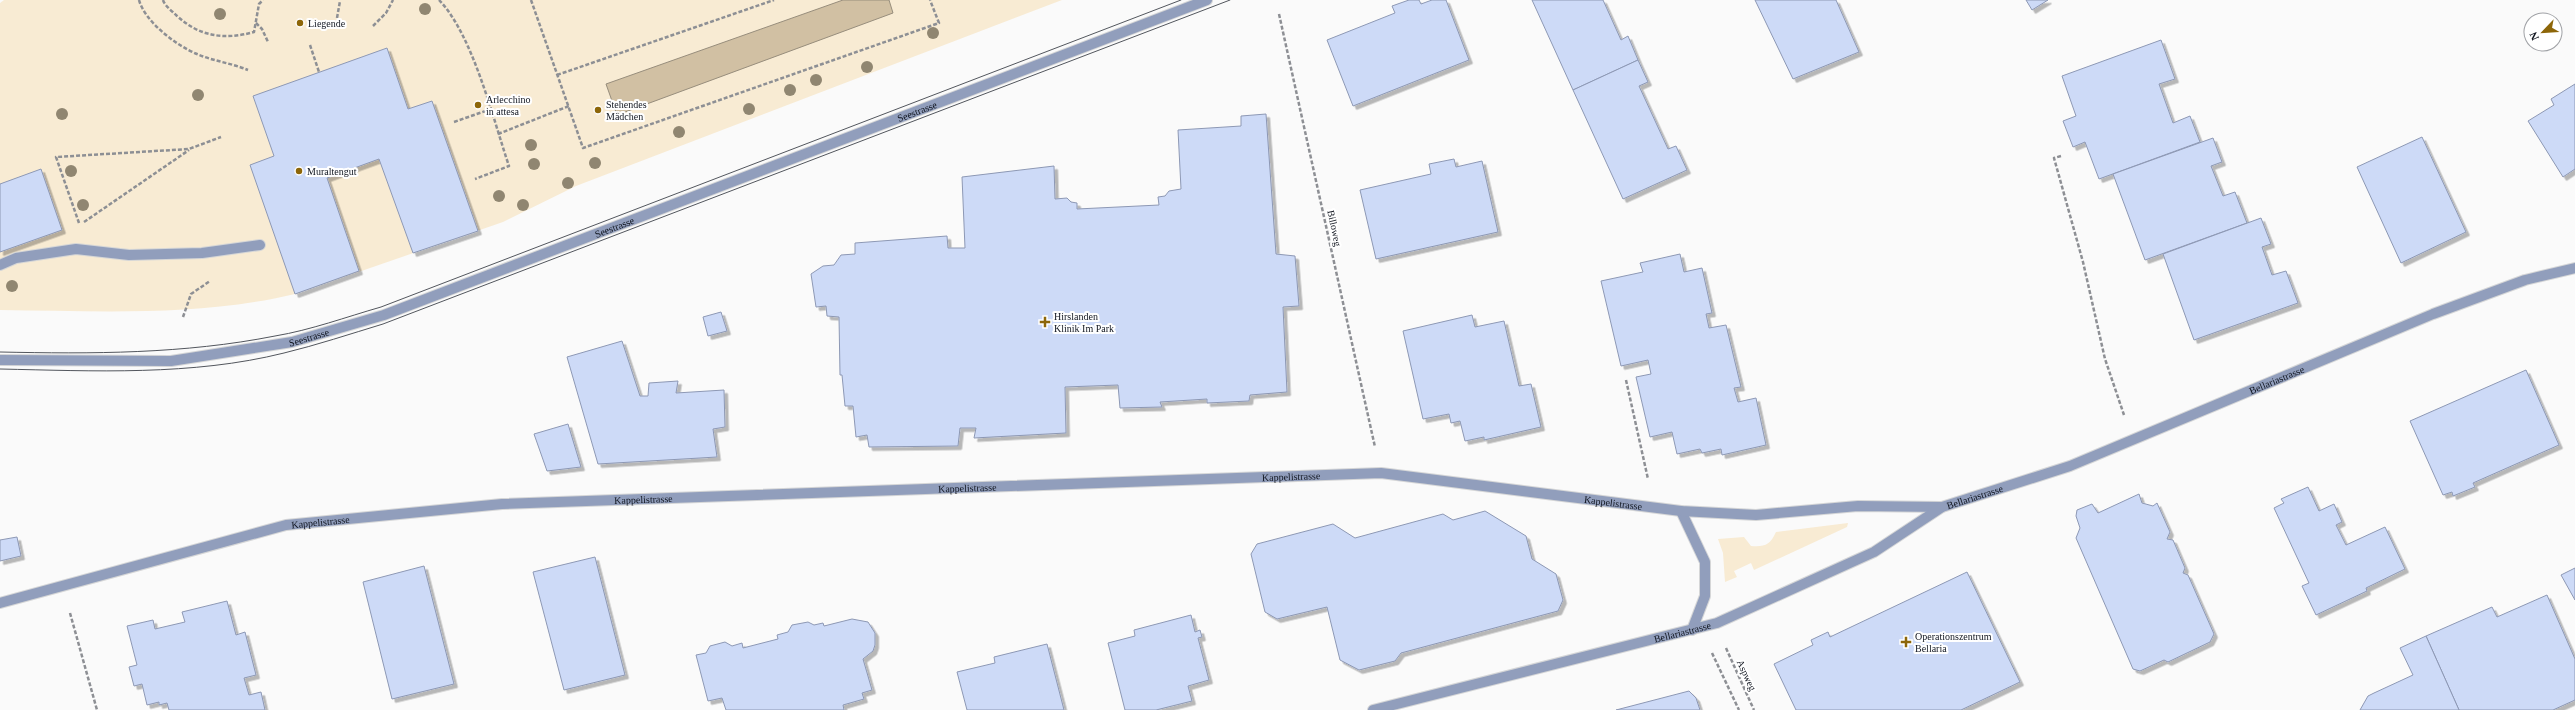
<svg xmlns="http://www.w3.org/2000/svg" width="2575" height="710" viewBox="0 0 2575 710" font-family="'Times New Roman',serif">
  <defs>
    <filter id="shadow"><feDropShadow dx="3.5" dy="3.5" stdDeviation="0" flood-color="#0004"/></filter>
  </defs>
  <rect width="100%" height="100%" fill="#fafafa"/>
  <!-- green -->
  <g fill="#f8ebd3">
    <path d="M4 0H1062L576 186 503 222 295 294C199 317 98 311 0 310V3Z"/>
    <path d="M1848 523 1847 527 1754 570 1751 563 1734 571 1737 577 1725 582 1723 553 1718 539 1744 537 1751 546C1765 547 1770 545 1776 532Z"/>
  </g>
  <!-- water -->
  <path fill="#d1c0a3" stroke="#978d7c" d="M843 0H889L893 13 617 115 606 84Z"/>
  <!-- building -->
  <g fill="#cddaf7" stroke="#8d98b4" filter="url(#shadow)">
    <path d="M1409 0H1419L1421 4 1432 0H1446L1469 60 1353 106 1327 40 1395 13 1392 6Z"/>
    <path d="M1532 0H1603L1621 40 1628 36 1638 60 1573 90Z"/>
    <path d="M1755 0H1836L1859 52 1793 79Z"/>
    <path d="M2026 0H2048L2032 10Z"/>
    <path d="M2161 40 2175 79 2159 84 2173 123 2190 116 2200 142 2099 179 2085 142 2073 147 2063 121 2076 116 2062 76Z"/>
    <path d="M387 48 408 109 432 101 478 231 413 253 379 159 327 178 359 271 295 294 250 165 274 156 253 96Z"/>
    <path d="M1638 60 1648 82 1639 86 1668 149 1676 146 1687 170 1623 199 1573 90Z"/>
    <path d="M2575 84V169L2563 177 2528 121 2554 105 2551 99Z"/>
    <path d="M1266 114 1276 254 1295 256 1299 306 1283 307 1287 392 1250 395 1249 401 1207 403V399L1160 402 1162 407 1120 408 1118 385 1065 387 1066 433 974 438 976 428H960L958 446 869 447 867 435 856 437 853 406H845L842 375H840L839 317 827 316 826 306 816 307 811 274 823 266 834 265 841 255 855 254V243L947 236 948 248H965L962 177 1054 166 1055 199 1067 198 1071 202 1077 203V209L1159 205 1158 197 1165 196 1169 191 1181 189 1178 130 1241 126V116Z"/>
    <path d="M2422 137 2466 232 2401 263 2357 167Z"/>
    <path d="M2213 138 2222 162 2211 166 2223 196 2235 192 2247 223 2145 260 2113 174Z"/>
    <path d="M1454 159 1456 167 1482 161 1498 232 1376 259 1360 190 1431 174 1429 164Z"/>
    <path d="M41 169 62 230 0 252V184Z"/>
    <path d="M2261 218 2271 244 2262 247 2272 275 2286 271 2298 303 2194 340 2163 254Z"/>
    <path d="M1680 254 1684 272 1702 268 1712 313 1706 314 1709 328 1726 325 1741 387 1734 388 1738 402 1756 398 1766 445 1722 455 1721 449 1702 453 1700 449 1677 454 1672 432 1650 437 1636 377 1651 374 1648 360 1621 366 1601 281 1643 272 1640 263Z"/>
    <path d="M721 312 727 331 708 336 703 317Z"/>
    <path d="M1472 315 1475 327 1504 321 1519 386 1531 384 1541 427 1484 440V437L1465 441 1460 421 1451 423 1449 414 1423 419 1403 331Z"/>
    <path d="M622 341 640 396H648L649 383 678 381 676 393 724 390 725 427 713 429 717 457 598 464 567 357Z"/>
    <path d="M2526 370 2559 445 2473 483 2475 487 2453 496 2452 492 2443 495 2410 421Z"/>
    <path d="M568 424 581 467 547 471 534 434Z"/>
    <path d="M2308 487 2319 511 2334 504 2342 522 2336 525 2346 545 2385 527 2405 569 2366 588 2367 591 2316 615 2302 586 2309 583 2274 508 2284 503 2281 499Z"/>
    <path d="M2139 494 2142 503 2153 506 2157 503 2170 532 2167 539 2173 540 2185 568 2183 573 2188 575 2214 634 2210 642 2168 662 2164 660 2140 671 2133 669 2076 538 2080 528 2076 516 2077 510 2092 504 2098 513Z"/>
    <path d="M1485 511 1526 536 1532 559 1556 574 1563 600 1558 611 1401 653 1395 661 1359 670 1340 660 1327 607 1277 619 1265 612 1251 554 1257 544 1333 524 1355 538 1443 514 1453 520Z"/>
    <path d="M17 537 21 556 0 561V540Z"/>
    <path d="M595 557 625 675 564 690 533 572Z"/>
    <path d="M424 566 454 684 392 699 363 582Z"/>
    <path d="M2575 568V600L2561 575Z"/>
    <path d="M1967 572 2020 682 1961 710H1796L1774 664 1813 645 1811 640 1828 632 1830 637Z"/>
    <path d="M2547 595 2575 659V700L2553 710H2459L2426 636 2492 607 2497 617Z"/>
    <path d="M227 601 236 635 245 632 256 675 244 678 249 695 261 692 265 710H169L167 703 159 705V702L147 705 142 684 134 686 129 667 137 665 127 626 153 620 155 629 185 622 182 612Z"/>
    <path d="M1191 615 1195 632 1200 630 1202 637 1198 638 1209 680 1188 686 1192 701 1156 710H1125L1108 643 1135 636 1134 630Z"/>
    <path d="M852 619 868 622 875 633V645L873 651 863 659 872 690 862 693 864 699 843 705 844 710H726L722 698 708 701 696 655 706 653 710 646 725 642 732 646 742 643 743 648 778 639 777 635 788 632 792 625 808 622 814 625 823 623 824 626Z"/>
    <path d="M2426 636 2459 710H2360L2368 696 2374 693 2413 675 2400 648Z"/>
    <path d="M1047 644 1064 710H967L957 672 995 663 994 657Z"/>
    <path d="M1689 691 1696 698 1700 710H1616Z"/>
  </g>
  <g fill="none" stroke-linecap="round" stroke-linejoin="round">
    <!-- service casing -->
    <g stroke="#d5d6d7" stroke-width="12">
      <path id="service" d="M0 265 16 258 76 249 129 255 202 253 260 245"/>
    </g>
    <!-- minor casing -->
    <g stroke="#d5d6d7" stroke-width="12">
      <g id="minor">
        <path d="M1681 511 1705 562V596L1692 630"/>
        <path id="s1" d="M0 603 286 525 502 504 1381 473 1681 511 1756 515 1858 506 1942 507"/>
        <path id="s2" d="M1373 710 1717 623 1874 552 1942 507 2070 466 2433 314 2525 280 2575 268"/>
      </g>
    </g>
    <!-- tertiary casing -->
    <g stroke="#d5d6d7" stroke-width="12">
      <g id="tertiary">
        <path id="s3" d="M0 360 171 361 292 342 384 315 1207 0"/>
      </g>
    </g>
    <!-- path -->
    <g stroke="#8d8f94" stroke-width="2.5" stroke-dasharray="4 2" stroke-linecap="butt">
      <path d="M139 0C145 22 177 46 197 54 213 61 231 63 248 70"/>
      <path d="M163 0C165 6 172 11 177 16 200 37 225 40 254 32L259 4 263 0"/>
      <path d="M439 0C473 35 493 119 509 166L475 179"/>
      <path d="M531 0 583 148 939 23 930 0"/>
      <path d="M1279 14 1375 447"/>
      <path d="M337 18 340 1"/>
      <path d="M256 23 262 29 268 42"/>
      <path d="M373 26 386 13 393 0"/>
      <path d="M310 45 319 72"/>
      <path d="M557 75 774 0"/>
      <path d="M454 122 491 109"/>
      <path d="M498 134 569 106"/>
      <path d="M2061 156 2054 158 2083 262 2105 359 2124 415"/>
      <path d="M84 222 189 150"/>
      <path d="M79 223 56 157 189 149 221 137"/>
      <path d="M183 317 191 294 210 281"/>
      <path d="M1626 380 1648 479"/>
      <path d="M70 613 97 710"/>
      <path d="M1726 648 1754 710"/>
      <path d="M1712 653 1739 710"/>
    </g>
    <!-- service -->
    <use href="#service" stroke="#919ebc" stroke-width="10"/>
    <!-- minor -->
    <use href="#minor" stroke="#919ebc" stroke-width="10"/>
    <!-- tertiary -->
    <use href="#tertiary" stroke="#919ebc" stroke-width="10"/>
    <!-- tram -->
    <g stroke="#52565d" stroke-width="1">
      <path d="M0 352C92 354 184 354 275 336 311 330 346 317 381 307L1181 0"/>
      <path d="M0 369C94 371 192 376 284 353 317 345 350 334 383 324L1230 0"/>
    </g>
  </g>
  <!-- trees -->
  <g fill="#908671">
    <circle cx="425" cy="9" r="6"/>
    <circle cx="220" cy="14" r="6"/>
    <circle cx="933" cy="33" r="6"/>
    <circle cx="867" cy="67" r="6"/>
    <circle cx="816" cy="80" r="6"/>
    <circle cx="790" cy="90" r="6"/>
    <circle cx="198" cy="95" r="6"/>
    <circle cx="749" cy="109" r="6"/>
    <circle cx="62" cy="114" r="6"/>
    <circle cx="679" cy="132" r="6"/>
    <circle cx="531" cy="145" r="6"/>
    <circle cx="595" cy="163" r="6"/>
    <circle cx="534" cy="164" r="6"/>
    <circle cx="71" cy="171" r="6"/>
    <circle cx="568" cy="183" r="6"/>
    <circle cx="499" cy="196" r="6"/>
    <circle cx="83" cy="205" r="6"/>
    <circle cx="523" cy="205" r="6"/>
    <circle cx="12" cy="286" r="6"/>
  </g>
  <!-- markers -->
  <g fill="#8d6609" stroke="#fff" stroke-width="1.5">
    <circle cx="300" cy="23" r="4"/>
    <circle cx="478" cy="105" r="4"/>
    <circle cx="598" cy="110" r="4"/>
    <circle cx="299" cy="171" r="4"/>
    <path d="M1043 316h4v4h4v4h-4v4h-4v-4h-4v-4h4z"/>
    <path d="M1904 636h4v4h4v4h-4v4h-4v-4h-4v-4h4z"/>
  </g>
  <g text-anchor="middle" stroke-width="4" stroke-linejoin="round" paint-order="stroke">
    <!-- poi labels -->
    <g font-size="10" fill="#111620" stroke="#fff" text-anchor="start">
      <text x="308" y="27">Liegende</text>
      <text x="486" y="103">Arlecchino<tspan x="486" dy="12">in attesa</tspan></text>
      <text x="606" y="108">Stehendes<tspan x="606" dy="12">Mädchen</tspan></text>
      <text x="307" y="175">Muraltengut</text>
      <text x="1054" y="320">Hirslanden<tspan x="1054" dy="12">Klinik Im Park</tspan></text>
      <text x="1915" y="640">Operationszentrum<tspan x="1915" dy="12">Bellaria</tspan></text>
    </g>
    <!-- street labels -->
    <g font-size="10" fill="#111620" stroke="#fff">
      <text dy="4" stroke="none"><textPath href="#s3" startOffset="960">Seestrasse</textPath></text>
      <text dy="4" stroke="none"><textPath href="#s3" startOffset="636">Seestrasse</textPath></text>
      <text transform="translate(1335 228) rotate(78)" y="4">Billoweg</text>
      <text dy="4" stroke="none"><textPath href="#s3" startOffset="311">Seestrasse</textPath></text>
      <text dy="4" stroke="none"><textPath href="#s2" startOffset="967">Bellariastrasse</textPath></text>
      <text dy="4" stroke="none"><textPath href="#s1" startOffset="1303">Kappelistrasse</textPath></text>
      <text dy="4" stroke="none"><textPath href="#s1" startOffset="979">Kappelistrasse</textPath></text>
      <text dy="4" stroke="none"><textPath href="#s2" startOffset="643">Bellariastrasse</textPath></text>
      <text dy="4" stroke="none"><textPath href="#s1" startOffset="655">Kappelistrasse</textPath></text>
      <text dy="4" stroke="none"><textPath href="#s1" startOffset="1627">Kappelistrasse</textPath></text>
      <text dy="4" stroke="none"><textPath href="#s1" startOffset="331">Kappelistrasse</textPath></text>
      <text dy="4" stroke="none"><textPath href="#s2" startOffset="319">Bellariastrasse</textPath></text>
      <text transform="translate(1747 675) rotate(65)" y="4">Aspweg</text>
    </g>
  </g>
  <!-- north arrow -->
  <g transform="translate(2543 32) rotate(245)"><circle r="19" fill="#ffffff" stroke="#a0a2a6"/>
  <path d="M0-3L7 15L0 10L-7 15Z" fill="#8d6609"/>
  <text y="-6" font-size="11" font-weight="bold" text-anchor="middle" fill="#111620">N</text>
  </g>
</svg>
